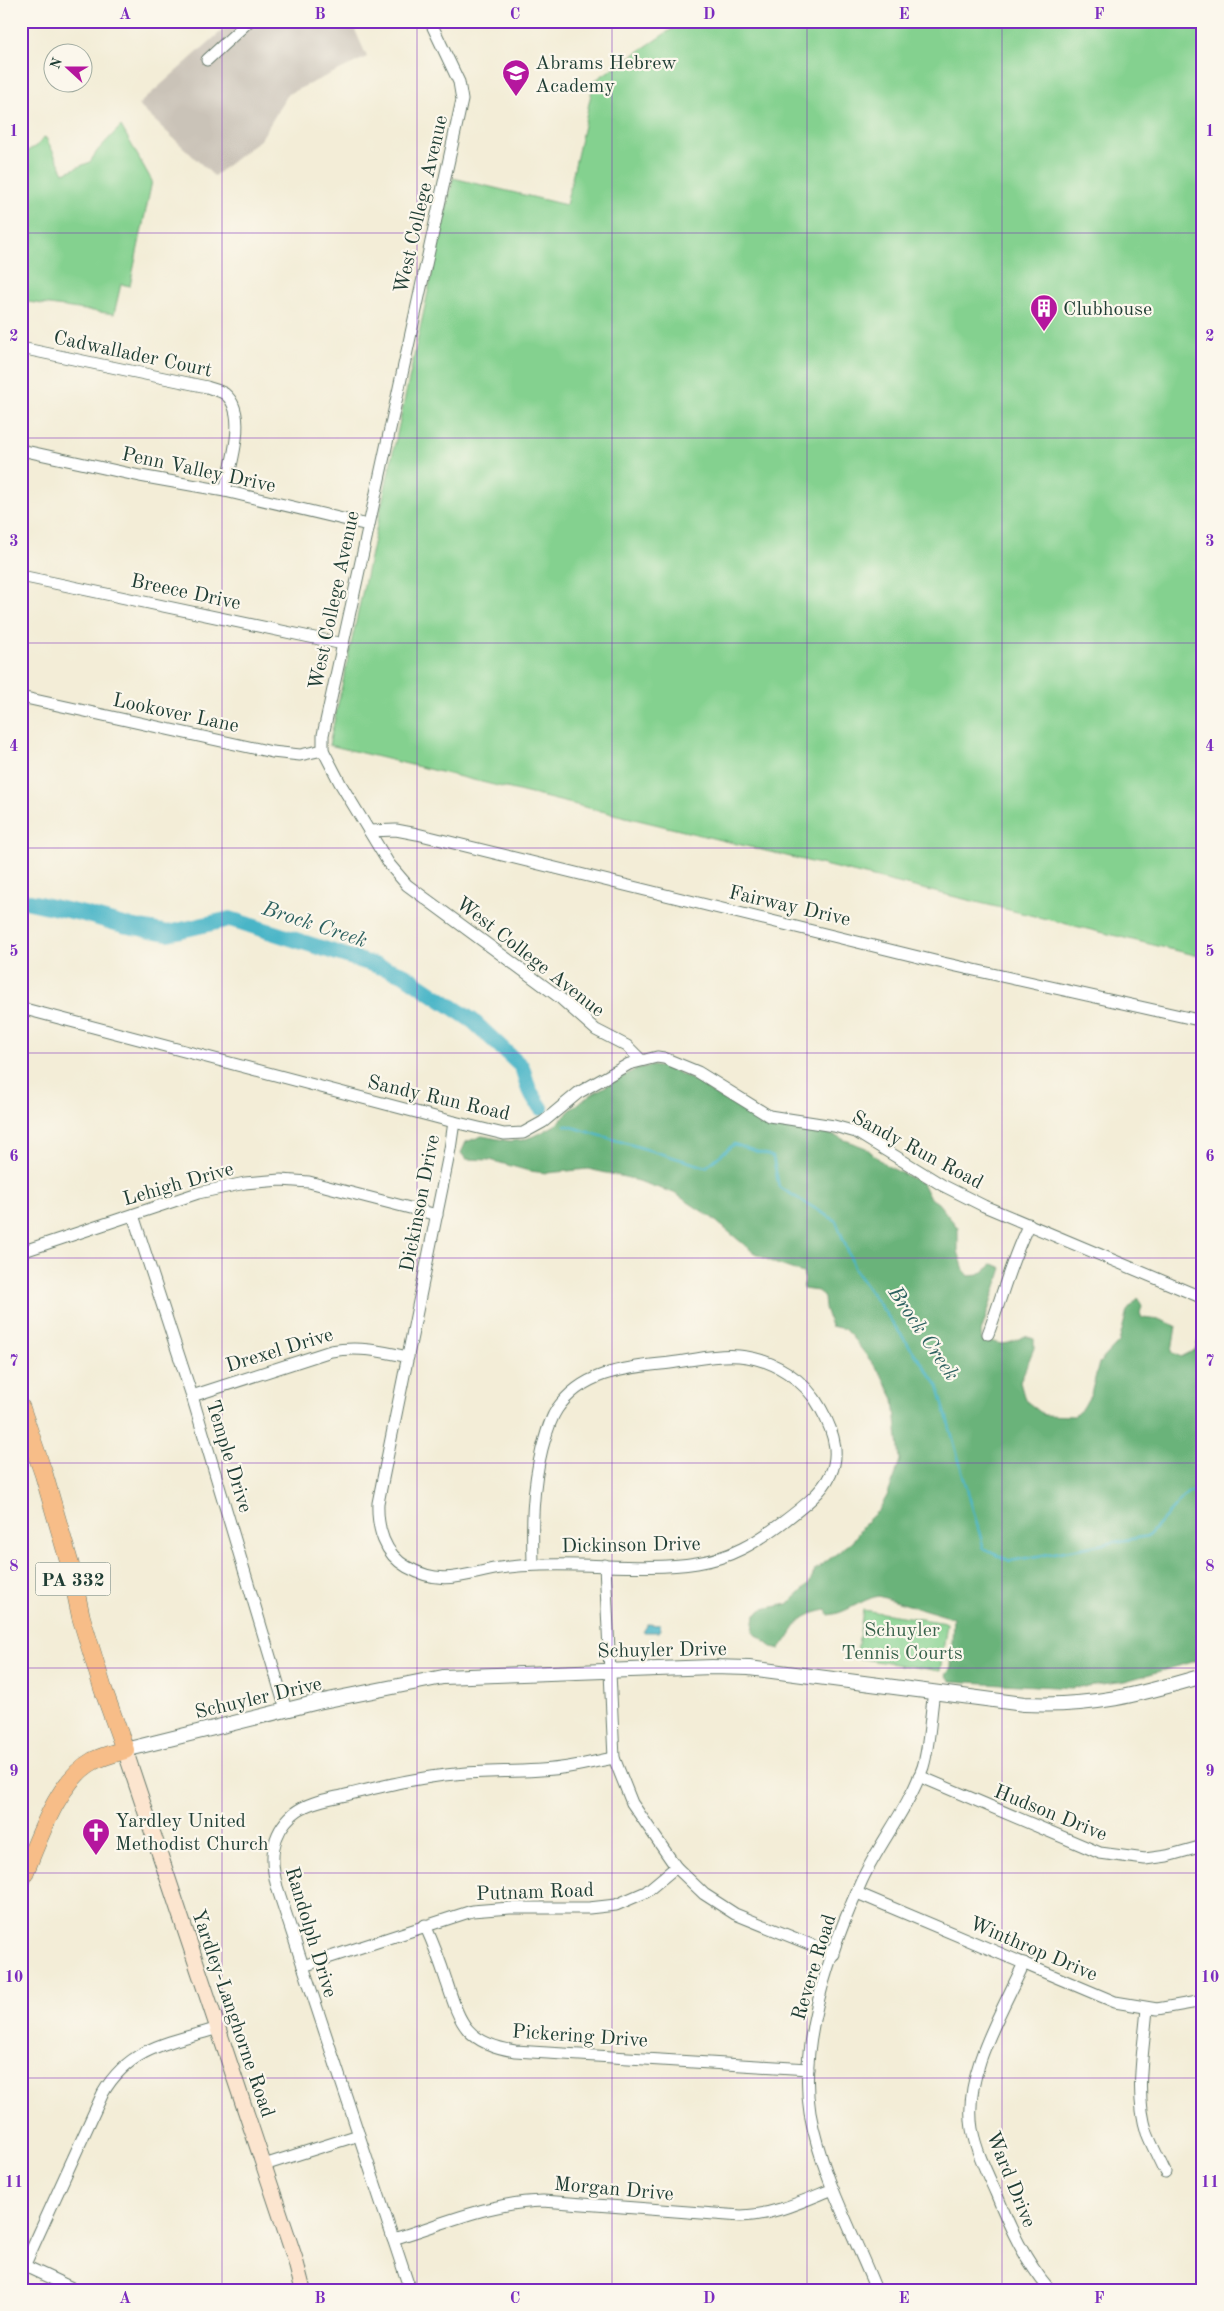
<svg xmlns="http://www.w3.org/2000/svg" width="1224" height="2311" viewBox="0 0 1224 2311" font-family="'Old Standard TT',serif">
  <rect width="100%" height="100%" fill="#fbf7ec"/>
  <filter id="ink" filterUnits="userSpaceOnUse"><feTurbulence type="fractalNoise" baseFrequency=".02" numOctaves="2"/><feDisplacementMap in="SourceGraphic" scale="10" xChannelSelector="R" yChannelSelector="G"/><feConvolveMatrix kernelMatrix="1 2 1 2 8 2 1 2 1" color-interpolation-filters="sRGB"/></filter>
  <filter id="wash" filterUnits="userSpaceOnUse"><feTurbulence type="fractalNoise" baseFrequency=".0096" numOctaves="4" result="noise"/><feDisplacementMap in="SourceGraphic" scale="20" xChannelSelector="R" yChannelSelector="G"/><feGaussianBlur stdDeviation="1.12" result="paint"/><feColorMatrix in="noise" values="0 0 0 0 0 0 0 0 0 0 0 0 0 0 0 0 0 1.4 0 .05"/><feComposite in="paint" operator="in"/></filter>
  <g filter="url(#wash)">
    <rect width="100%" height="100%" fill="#f3edd7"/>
    <!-- industrial -->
    <path fill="#cac3b8" d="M233 21H351L367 57 288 94 261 139 214 176 138 105Z"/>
    <!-- green -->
    <g fill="#84d18f" stroke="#528762">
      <path d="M684 21H1203V957L329 745 453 178 566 205 594 81Z"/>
      <path d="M121 126 152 181 130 286 121 284 114 314 21 301V154L37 146 44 137 46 138 64 173 90 162 98 150Z"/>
      <path d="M863 1610 947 1623 940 1671 856 1658Z"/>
    </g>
    <!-- forest -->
    <path fill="#6bb37a" stroke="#457857" d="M652 1066 667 1067 703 1085 712 1093 760 1120 780 1127 819 1130 866 1148 887 1166 922 1183 929 1197 938 1203 958 1228V1251L964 1270 969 1276 979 1275 993 1264 1002 1268 981 1332 982 1341C989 1340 990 1341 997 1343 1007 1346 1016 1340 1025 1336L1034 1339V1348L1020 1382 1025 1400 1044 1415 1074 1416 1083 1408 1091 1394 1099 1363 1119 1342 1127 1311 1138 1298 1142 1306 1140 1313 1142 1318 1161 1320 1176 1326 1172 1352 1181 1357 1195 1350 1203 1325V1659L1125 1681 1072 1688 951 1681 946 1675 951 1668 953 1618 878 1596C860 1600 847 1613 829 1615L826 1610C795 1616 798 1626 780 1649L772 1647 753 1632 755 1614 763 1609 788 1604 798 1595 809 1584 815 1570 852 1542 865 1523 879 1510 888 1494 895 1476 900 1460 894 1399 881 1374 852 1337 844 1329 831 1326 825 1308 824 1298 818 1291 803 1289 805 1280 803 1273 774 1263 753 1252 711 1217 674 1193 629 1178 588 1169 547 1173 529 1171 490 1160 466 1159 461 1153 466 1142 482 1136 510 1141 523 1140 539 1134 557 1124 570 1110 590 1095 638 1068Z"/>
    <!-- water -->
    <path fill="#4ab5c7" stroke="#34797e" d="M648 1624 660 1625 661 1630 658 1632H643Z"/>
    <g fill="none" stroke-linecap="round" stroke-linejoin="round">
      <!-- stream -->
      <path stroke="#4ab5c7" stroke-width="2.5" d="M565 1125 706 1167 734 1144 773 1157 779 1187 836 1221 856 1272 938 1386 984 1549 1010 1561 1148 1536 1188 1492 1203 1489"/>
      <!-- river -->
      <path stroke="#4ab5c7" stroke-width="16" d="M21 900 84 914 123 925 168 933 230 919 403 974 473 1021 522 1067 529 1090 541 1108"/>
    </g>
  </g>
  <g filter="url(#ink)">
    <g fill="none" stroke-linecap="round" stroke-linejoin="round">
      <!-- minor casing -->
      <g stroke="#697b6d" stroke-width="13">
        <g id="minor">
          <path d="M430 21 459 82 462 100 323 735V750L340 783 389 864 407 885 559 997 596 1030 627 1046 641 1060"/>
          <path d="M207 60 249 21"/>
          <path d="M21 348 207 387C212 389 221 391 225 394 249 413 230 467 225 491"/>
          <path d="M21 450 140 476 225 491 368 525"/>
          <path d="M21 576 343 644"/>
          <path d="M21 697 272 752 300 755 323 750"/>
          <path d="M369 831 396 830 417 834 943 963 1203 1021"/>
          <path d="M21 1008 454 1122 504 1134 523 1133 543 1122 578 1093 629 1064 657 1057 664 1058 698 1072 769 1116 834 1126 856 1132 942 1185 984 1206 1203 1298"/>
          <path d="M454 1122 450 1149 378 1503C377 1528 384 1554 407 1567 443 1587 464 1574 500 1568 514 1566 528 1565 542 1565 592 1563 648 1571 697 1563 731 1558 755 1543 782 1523 827 1489 853 1466 821 1409 805 1379 773 1359 739 1356 717 1354 693 1360 670 1363 627 1368 584 1370 557 1409 549 1421 546 1435 542 1449 532 1489 532 1525 533 1565"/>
          <path d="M133 1215 192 1396 286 1710"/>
          <path d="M21 1252 198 1193 245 1183 281 1180 309 1182 437 1215"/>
          <path d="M988 1334C1002 1297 1011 1259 1029 1224"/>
          <path d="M192 1396 331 1351C358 1346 381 1351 408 1357"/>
          <path d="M605 1565 614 1758 632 1803 676 1867 704 1894 735 1914 834 1954"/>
          <path d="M919 1776 1100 1853 1145 1859 1167 1856 1203 1846"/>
          <path d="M857 1893 1115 2002 1157 2009 1203 2001"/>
          <path d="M425 1925C433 1943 440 1961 446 1980 460 2023 465 2043 515 2051L808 2069"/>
          <path d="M1024 1963C1002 2012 963 2074 972 2129 976 2151 987 2173 996 2193 1010 2228 1025 2261 1050 2290"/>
          <path d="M303 1966 472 1911 510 1908H589L616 1905 646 1892 676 1867"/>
          <path d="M1147 2008C1144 2049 1134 2093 1147 2133 1152 2146 1159 2159 1165 2172"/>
          <path d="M264 2165 359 2135"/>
          <path d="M393 2239C443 2224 491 2202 543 2201L741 2216C774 2215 803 2201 833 2189"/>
          <path d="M25 2266 76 2290"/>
          <path d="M21 2273 103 2093C130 2046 172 2042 219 2028"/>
          <path d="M410 2290 277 1887C270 1860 270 1835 293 1814 308 1801 331 1799 350 1794 384 1786 420 1777 455 1774 490 1770 526 1773 561 1768 579 1766 596 1761 614 1758"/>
          <path d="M876 2290C853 2232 821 2175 810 2113 798 2040 832 1946 862 1880 880 1842 909 1807 923 1767 930 1743 930 1717 934 1692"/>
        </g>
      </g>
      <!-- tertiary casing -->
      <g stroke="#697b6d" stroke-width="16">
        <path id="tertiary" d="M125 1750 318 1702 443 1677 712 1667 749 1668 1024 1704C1093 1707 1138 1695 1203 1676"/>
      </g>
      <!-- secondary casing -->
      <g stroke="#697b6d" stroke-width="17">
        <path id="secondary" d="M125 1750 295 2259 303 2290"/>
      </g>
      <!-- primary casing -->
      <g stroke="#697b6d" stroke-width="19">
        <path id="primary" d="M21 1408 44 1475 70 1565 81 1617 103 1689 125 1750C115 1753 103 1756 93 1761 56 1781 37 1845 21 1881"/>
      </g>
      <!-- minor -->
      <use href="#minor" stroke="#fff" stroke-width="11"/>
      <!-- tertiary -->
      <use href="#tertiary" stroke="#fff" stroke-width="14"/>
      <!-- secondary -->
      <use href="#secondary" stroke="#fce5cf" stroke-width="15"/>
      <!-- primary -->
      <use href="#primary" stroke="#f7bd88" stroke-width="18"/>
    </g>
  </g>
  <!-- grid -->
  <path fill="none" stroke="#7b2cbf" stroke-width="1" stroke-opacity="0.55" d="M222 21V2290M417 21V2290M612 21V2290M807 21V2290M1002 21V2290M21 233H1203M21 438H1203M21 643H1203M21 848H1203M21 1053H1203M21 1258H1203M21 1463H1203M21 1668H1203M21 1873H1203M21 2078H1203"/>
  <!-- icons -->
  <defs>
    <g id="school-pin" transform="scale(1.4375)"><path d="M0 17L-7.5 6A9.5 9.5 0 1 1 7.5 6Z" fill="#b5179e" stroke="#fbf7ec"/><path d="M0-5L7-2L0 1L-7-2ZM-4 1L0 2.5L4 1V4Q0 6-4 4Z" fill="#fff"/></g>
    <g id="building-pin" transform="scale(1.4375)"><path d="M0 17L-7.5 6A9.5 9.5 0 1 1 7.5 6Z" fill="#b5179e" stroke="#fbf7ec"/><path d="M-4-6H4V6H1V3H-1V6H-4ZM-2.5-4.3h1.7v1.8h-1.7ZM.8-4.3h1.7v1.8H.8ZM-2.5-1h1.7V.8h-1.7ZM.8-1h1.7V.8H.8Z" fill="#fff"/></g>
    <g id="church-pin" transform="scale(1.4375)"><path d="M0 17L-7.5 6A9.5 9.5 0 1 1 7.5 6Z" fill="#b5179e" stroke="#fbf7ec"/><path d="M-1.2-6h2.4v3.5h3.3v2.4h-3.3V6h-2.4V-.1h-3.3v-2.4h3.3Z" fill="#fff"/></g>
  </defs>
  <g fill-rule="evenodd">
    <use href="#school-pin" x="516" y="73"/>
    <use href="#building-pin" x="1044" y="308"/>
    <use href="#church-pin" x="96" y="1832"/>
  </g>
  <g text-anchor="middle" stroke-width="4.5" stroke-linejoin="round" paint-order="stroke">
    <!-- shield labels -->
    <rect fill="#fbf7ec" stroke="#61756b" stroke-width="1" x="35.5" y="1562.5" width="75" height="33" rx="4"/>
    <g font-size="19" font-weight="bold" fill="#1f3d34">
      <text x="73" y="1586">PA 332</text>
    </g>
    <!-- poi labels -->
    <g font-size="20" fill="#1f3d34" stroke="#fbf7ec" text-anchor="start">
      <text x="535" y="69">Abrams Hebrew<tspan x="535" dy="23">Academy</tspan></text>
      <text x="1063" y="315">Clubhouse</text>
      <text x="115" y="1827">Yardley United<tspan x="115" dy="23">Methodist Church</tspan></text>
    </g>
    <!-- street labels -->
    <g font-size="20" fill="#1f3d34" stroke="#fbf7ec">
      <text transform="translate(420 204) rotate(-77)" y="7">West College Avenue</text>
      <text transform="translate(133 353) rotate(12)" y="7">Cadwallader Court</text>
      <text transform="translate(199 469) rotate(12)" y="7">Penn Valley Drive</text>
      <text transform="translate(186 591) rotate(12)" y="7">Breece Drive</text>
      <text transform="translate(333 600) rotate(-78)" y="7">West College Avenue</text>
      <text transform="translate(176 712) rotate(12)" y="7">Lookover Lane</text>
      <text transform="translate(790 905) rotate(13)" y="7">Fairway Drive</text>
      <text transform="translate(531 956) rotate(38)" y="7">West College Avenue</text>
      <text transform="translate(439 1097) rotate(13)" y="7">Sandy Run Road</text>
      <text transform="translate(918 1149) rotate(28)" y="7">Sandy Run Road</text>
      <text transform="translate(178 1183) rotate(-16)" y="7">Lehigh Drive</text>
      <text transform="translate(419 1203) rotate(-79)" y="7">Dickinson Drive</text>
      <text transform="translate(279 1349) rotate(-17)" y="7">Drexel Drive</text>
      <text transform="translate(230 1456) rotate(73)" y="7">Temple Drive</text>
      <text transform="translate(631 1544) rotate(-1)" y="7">Dickinson Drive</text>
      <text transform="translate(662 1649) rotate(-1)" y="7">Schuyler Drive</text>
      <text transform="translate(258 1697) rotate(-13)" y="7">Schuyler Drive</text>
      <text transform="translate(1051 1812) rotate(22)" y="7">Hudson Drive</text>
      <text transform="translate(535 1891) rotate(-2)" y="7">Putnam Road</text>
      <text transform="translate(312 1932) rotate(73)" y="7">Randolph Drive</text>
      <text transform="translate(1034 1948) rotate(23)" y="7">Winthrop Drive</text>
      <text transform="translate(813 1967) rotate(-73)" y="7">Revere Road</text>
      <text transform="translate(234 2013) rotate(71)" y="7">Yardley-Langhorne Road</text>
      <text transform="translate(580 2035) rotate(4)" y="7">Pickering Drive</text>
      <text transform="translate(1012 2179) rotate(68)" y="7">Ward Drive</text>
      <text transform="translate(614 2188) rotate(5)" y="7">Morgan Drive</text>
    </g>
    <!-- park labels -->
    <g font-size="20" fill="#38624b" stroke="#fbf7ec">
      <text x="902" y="1636">Schuyler<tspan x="902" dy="23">Tennis Courts</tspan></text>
    </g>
    <!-- water labels -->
    <g font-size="21" font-style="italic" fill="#2c6160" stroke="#fbf7ec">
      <text transform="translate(315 924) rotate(18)" y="7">Brock Creek</text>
      <text transform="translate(924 1333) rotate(56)" y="7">Brock Creek</text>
    </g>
  </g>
  <!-- margin -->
  <rect width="1224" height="2311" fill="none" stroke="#fbf7ec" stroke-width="55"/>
  <!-- north arrow -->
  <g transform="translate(68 68) rotate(291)"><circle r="24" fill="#fbf7ec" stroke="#a3ada2"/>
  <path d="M0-4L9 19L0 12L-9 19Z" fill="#b5179e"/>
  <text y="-8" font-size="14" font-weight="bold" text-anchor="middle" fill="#1f3d34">N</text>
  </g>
  <rect x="28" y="28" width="1168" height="2256" fill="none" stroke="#7b2cbf" stroke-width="2"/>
  <g font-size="16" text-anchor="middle" font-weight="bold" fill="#7b2cbf">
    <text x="125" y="19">A</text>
    <text x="320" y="19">B</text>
    <text x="515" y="19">C</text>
    <text x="709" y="19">D</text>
    <text x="904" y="19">E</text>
    <text x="1099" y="19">F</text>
    <text x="14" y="136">1</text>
    <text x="1210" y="136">1</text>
    <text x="14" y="341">2</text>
    <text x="1210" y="341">2</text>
    <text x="14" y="546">3</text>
    <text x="1210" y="546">3</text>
    <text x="14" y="751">4</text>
    <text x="1210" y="751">4</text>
    <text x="14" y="956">5</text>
    <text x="1210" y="956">5</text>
    <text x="14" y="1161">6</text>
    <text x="1210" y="1161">6</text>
    <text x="14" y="1366">7</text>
    <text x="1210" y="1366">7</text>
    <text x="14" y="1571">8</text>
    <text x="1210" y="1571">8</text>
    <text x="14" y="1776">9</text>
    <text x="1210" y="1776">9</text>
    <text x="14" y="1982">10</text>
    <text x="1210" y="1982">10</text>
    <text x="14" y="2187">11</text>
    <text x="1210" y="2187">11</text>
    <text x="125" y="2303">A</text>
    <text x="320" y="2303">B</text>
    <text x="515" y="2303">C</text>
    <text x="709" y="2303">D</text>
    <text x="904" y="2303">E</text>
    <text x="1099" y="2303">F</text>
  </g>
</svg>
